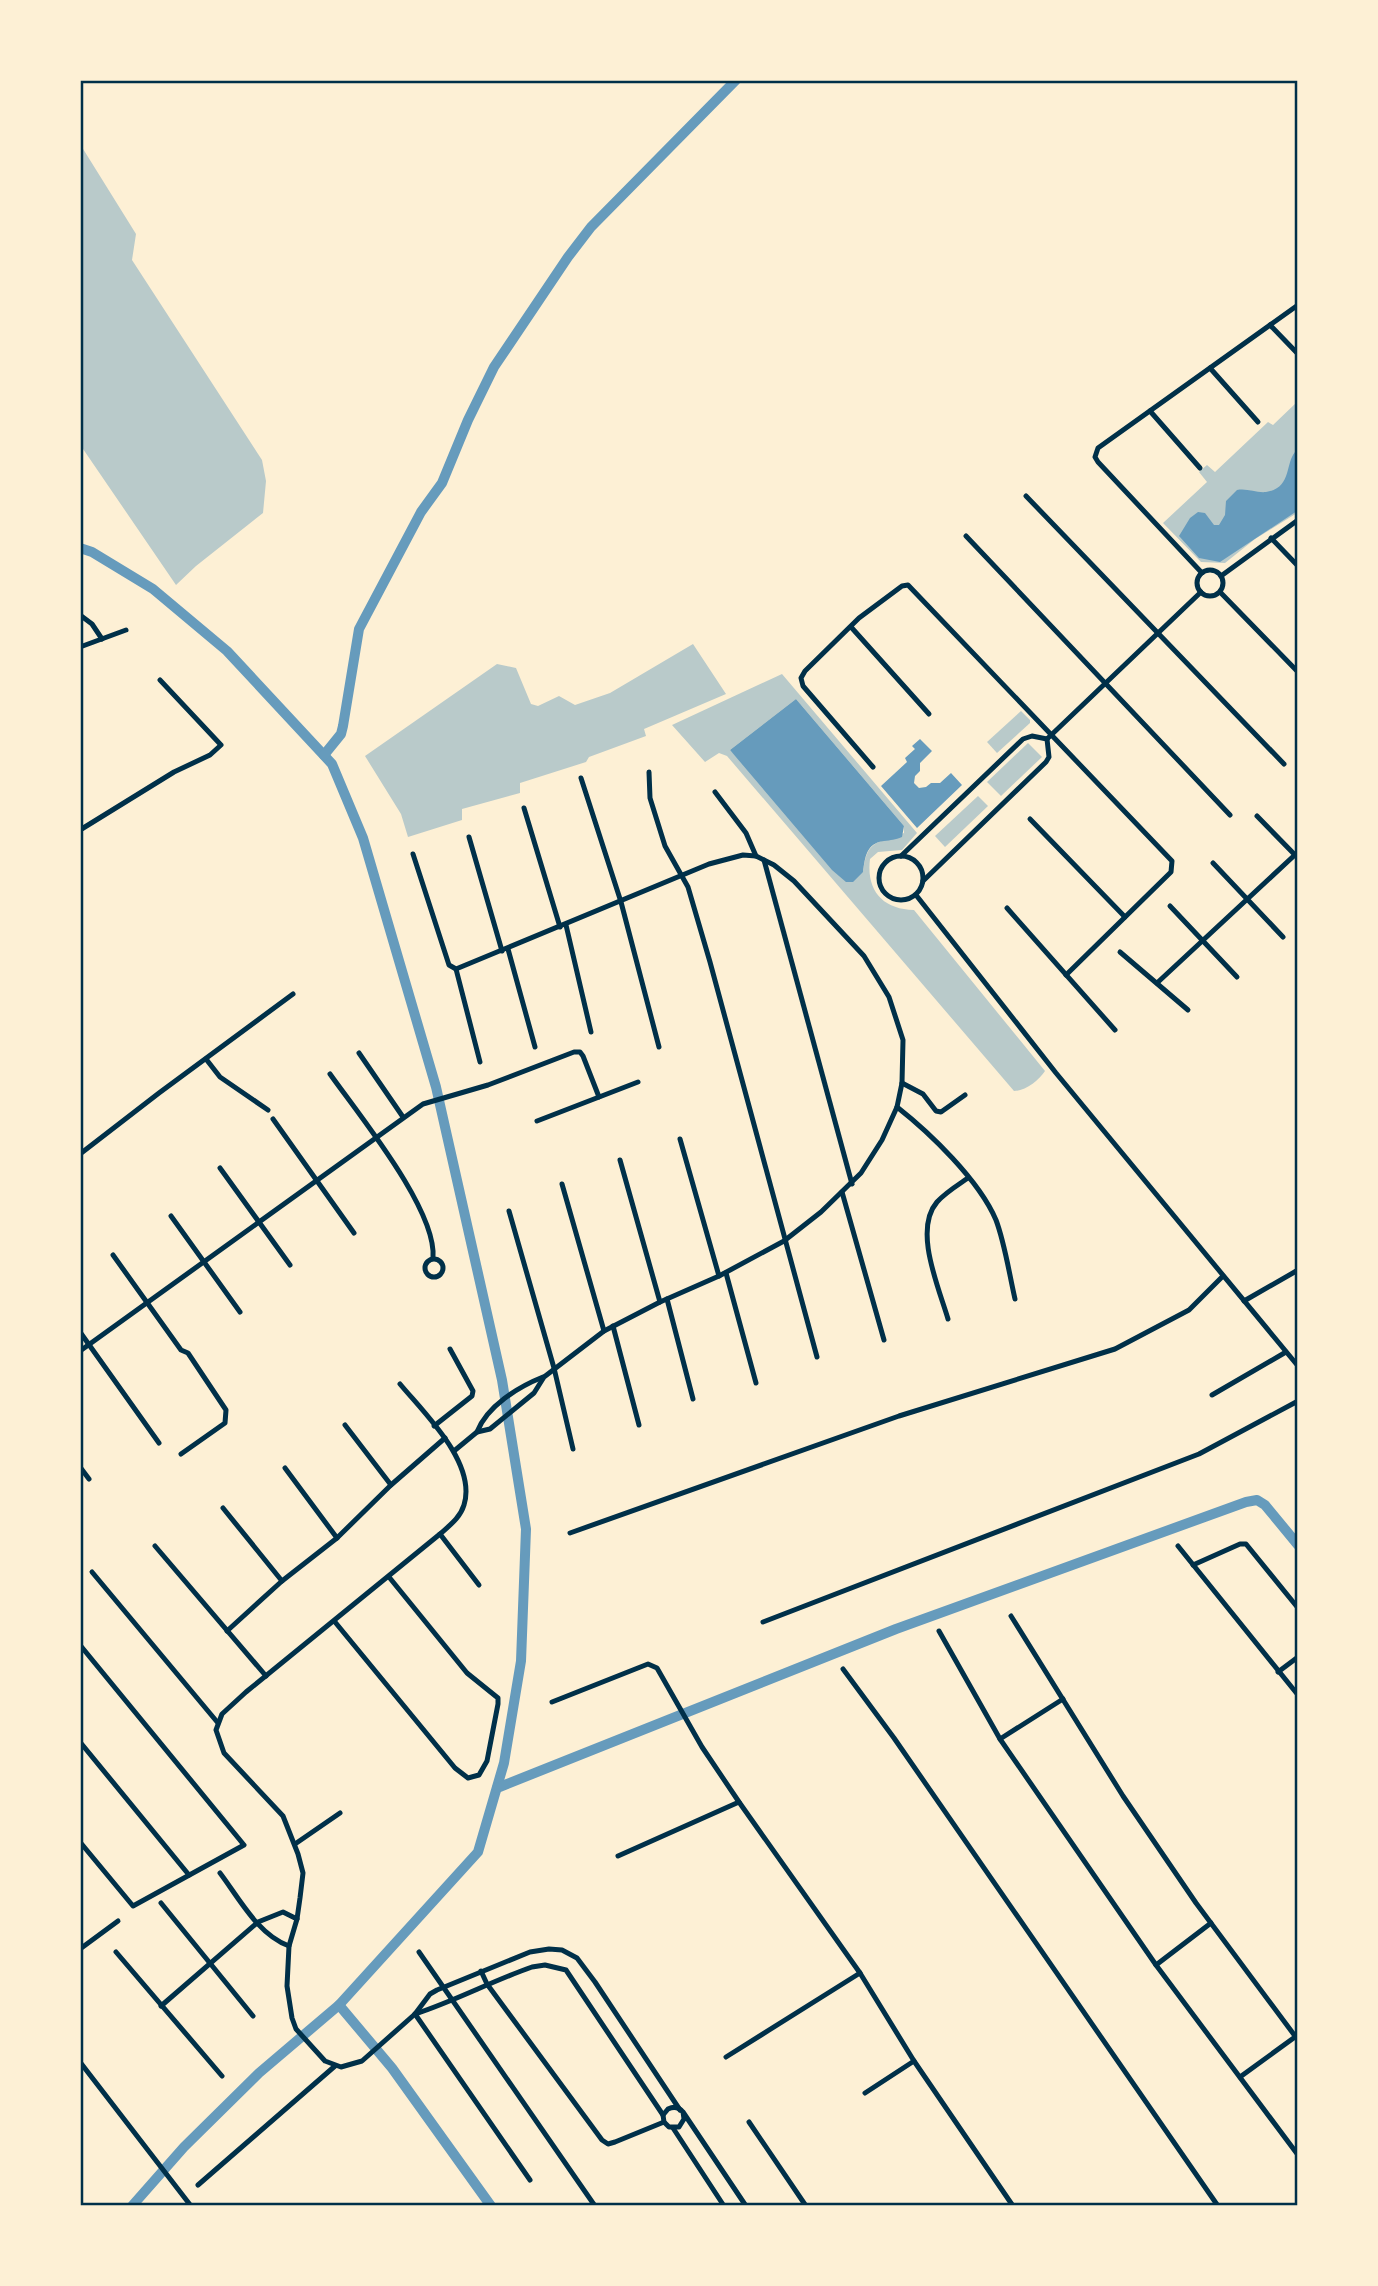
<svg xmlns="http://www.w3.org/2000/svg" width="1378" height="2286" viewBox="0 0 1378 2286" font-family="'PT Sans',sans-serif">
  <rect width="100%" height="100%" fill="#fdf0d5"/>
  <!-- green -->
  <g fill="#b9caca" fill-rule="evenodd">
    <path d="M80 144 136 234 132 260 262 460 266 481 263 513 196 566 176 585 81 446Z"/>
    <path d="M1297 402V513L1255 539 1225 563 1201 562 1163 523 1207 482 1199 472 1207 465 1215 472 1268 422 1273 425Z"/>
    <path d="M693 644 726 694 644 729 646 736 589 757 586 762 520 783V793L462 809V820L408 837 401 814 365 756 497 664 516 668 531 704 538 706 559 696 575 705 610 693Z"/>
    <path d="M782 674 917 833 902 850 878 852 870 859C866 891 883 909 914 910L1045 1071C1039 1080 1026 1091 1014 1091L727 756 719 753 705 762 672 725ZM796 699 904 826V833C875 844 867 840 863 872L730 750Z"/>
    <path d="M1021 711 1030 720V723L997 753 987 742Z"/>
    <path d="M1028 743 1042 757 1001 796 987 782Z"/>
    <path d="M978 796 988 806 945 847 935 836Z"/>
  </g>
  <!-- water -->
  <g fill="#669bbc">
    <path d="M1295 452 1298 454 1297 511 1220 562 1199 558 1179 536 1190 518 1198 512 1205 513 1214 525H1219L1225 515 1226 501 1237 490C1247 488 1256 493 1266 492 1292 488 1285 464 1295 452Z"/>
    <path d="M796 699 904 826 902 837C895 840 891 840 884 841 866 843 865 858 863 872L853 882H846L832 870 730 750Z"/>
    <path d="M920 739 932 751 920 763V771L915 776 914 783 919 788 926 787 931 783H940L951 773 962 785 917 828 881 786 907 762 905 758 915 749 912 746Z"/>
  </g>
  <g fill="none" stroke-linecap="round" stroke-linejoin="round">
    <!-- canal -->
    <g stroke="#669bbc" stroke-width="10">
      <path d="M80 548 92 552 153 589 227 651 332 764 363 838 436 1087 502 1380 526 1529 521 1661 504 1763 478 1852 339 2005 259 2073 184 2147 132 2206"/>
      <path d="M324 755 341 734 343 726 359 629 421 512 442 483 468 420 494 367 568 257 591 227 736 80"/>
      <path d="M497 1788 896 1629 1246 1502 1257 1500 1265 1505 1298 1545"/>
      <path d="M339 2005 392 2068 491 2206"/>
    </g>
    <!-- minor -->
    <g stroke="#003049" stroke-width="5">
      <path d="M1270 325 1298 354"/>
      <path d="M1210 368 1258 422"/>
      <path d="M1150 411 1200 468"/>
      <path d="M1026 496 1284 764"/>
      <path d="M966 536 1230 815"/>
      <path d="M1271 538 1298 566"/>
      <circle cx="1210" cy="583" r="13"/>
      <path d="M1202 573 1098 462 1095 457 1098 448 1298 305"/>
      <path d="M1221 576 1298 520"/>
      <path d="M1220 592 1298 672"/>
      <path d="M80 615 92 624 102 639"/>
      <path d="M851 627 929 714"/>
      <path d="M80 647 126 630"/>
      <path d="M1047 739 1201 592"/>
      <path d="M873 767 803 686 801 678 805 671 859 618 902 586 908 585 1172 861 1171 872 1066 975"/>
      <path d="M649 772 650 798 665 846 688 887 710 962 817 1357"/>
      <path d="M581 778 621 902 659 1047"/>
      <path d="M715 792 746 833 756 856"/>
      <path d="M524 808 560 927"/>
      <path d="M1257 816 1298 858"/>
      <path d="M1030 819 1125 917"/>
      <path d="M80 830 174 772 210 755 221 745 160 680"/>
      <path d="M469 837 502 951"/>
      <path d="M413 854 449 965 456 969 709 864 743 855 756 856 774 865 794 881 864 956 889 997 903 1040 902 1083 897 1107 882 1140 861 1173 821 1212 784 1241 719 1276 660 1302 604 1331 544 1377 534 1393 490 1429 477 1432 454 1451"/>
      <circle cx="901" cy="878" r="22"/>
      <path d="M901 856 1023 739 1032 736 1047 739"/>
      <path d="M764 860 852 1184"/>
      <path d="M1213 863 1283 937"/>
      <path d="M923 881 1046 762 1049 757 1047 739"/>
      <path d="M916 895 1056 1073 1298 1366"/>
      <path d="M1170 906 1237 977"/>
      <path d="M1007 908 1115 1030"/>
      <path d="M566 925 591 1032"/>
      <path d="M508 949 535 1047"/>
      <path d="M1120 952 1188 1010"/>
      <path d="M456 969 480 1062"/>
      <path d="M1157 983 1298 852"/>
      <path d="M359 1053 403 1117"/>
      <path d="M206 1059 220 1077 268 1110"/>
      <path d="M330 1074C359 1115 437 1210 433 1258"/>
      <path d="M902 1083 923 1094 936 1111 941 1112 965 1095"/>
      <path d="M897 1107C930 1133 979 1180 996 1220 1005 1244 1009 1273 1015 1299"/>
      <path d="M273 1119 354 1233"/>
      <path d="M537 1121 638 1082"/>
      <path d="M680 1139 719 1276"/>
      <path d="M80 1154 159 1093 293 994"/>
      <path d="M620 1160 660 1302"/>
      <path d="M220 1168 290 1265"/>
      <path d="M562 1184 604 1331"/>
      <path d="M842 1192 884 1340"/>
      <path d="M509 1211 554 1368 573 1449"/>
      <path d="M171 1216 240 1312"/>
      <path d="M113 1255 181 1350 188 1353 226 1410 225 1423 181 1454"/>
      <circle cx="434" cy="1268" r="9"/>
      <path d="M726 1273 756 1383"/>
      <path d="M667 1299 693 1399"/>
      <path d="M1244 1301 1298 1270"/>
      <path d="M948 1319C939 1288 913 1230 937 1202 946 1192 958 1185 968 1178"/>
      <path d="M613 1326 639 1425"/>
      <path d="M80 1332 159 1443"/>
      <path d="M80 1351 423 1104 488 1085 574 1052H580L583 1056 599 1097"/>
      <path d="M400 1384C424 1413 477 1463 464 1505 460 1518 450 1525 440 1534L246 1692 222 1714 216 1730 224 1753 283 1816 298 1854 303 1873 300 1898 297 1919 289 1946 287 1986 292 2018 296 2029 325 2061 341 2067 362 2061 415 2014 430 1994 437 1990 530 1952 549 1949 562 1950 577 1958 595 1982 680 2110"/>
      <path d="M1212 1395 1286 1352"/>
      <path d="M345 1425 391 1485"/>
      <path d="M434 1426 472 1396 473 1391 450 1349"/>
      <path d="M477 1432C487 1406 518 1387 543 1377"/>
      <path d="M80 1467 89 1479"/>
      <path d="M285 1468 337 1538"/>
      <path d="M223 1508 282 1581"/>
      <path d="M570 1533 899 1416 1115 1349 1189 1310 1223 1276"/>
      <path d="M440 1534 479 1585"/>
      <path d="M155 1546 266 1676"/>
      <path d="M1178 1546 1298 1695"/>
      <path d="M1193 1565 1240 1544H1246L1298 1608"/>
      <path d="M92 1572 218 1723"/>
      <path d="M1011 1616 1123 1796 1196 1903 1298 2040"/>
      <path d="M335 1622 455 1768 468 1778 479 1775 487 1761 498 1704V1698L467 1673 389 1577"/>
      <path d="M763 1622 1199 1454 1298 1401"/>
      <path d="M227 1631 282 1581 337 1538 391 1485 445 1438"/>
      <path d="M939 1631 1000 1739 1156 1965 1298 2155"/>
      <path d="M80 1645 244 1845 133 1906 80 1842"/>
      <path d="M843 1669 894 1738 1218 2206"/>
      <path d="M1278 1672 1298 1657"/>
      <path d="M552 1702 648 1664 657 1668 702 1747 739 1802 860 1973 914 2061 1013 2206"/>
      <path d="M1000 1739 1063 1699"/>
      <path d="M80 1742 189 1875"/>
      <path d="M295 1844 340 1813"/>
      <path d="M618 1856 739 1802"/>
      <path d="M220 1873C239 1898 258 1935 289 1946"/>
      <path d="M161 1903 253 2016"/>
      <path d="M80 1949 118 1921"/>
      <path d="M116 1952 222 2076"/>
      <path d="M419 1952 595 2206"/>
      <path d="M1156 1965 1211 1923"/>
      <path d="M481 1971 487 1984 602 2140 608 2144 615 2142 664 2122"/>
      <path d="M161 2006 258 1922 283 1912 297 1919"/>
      <path d="M415 2014C455 2001 492 1981 532 1967L545 1965 566 1970 663 2115"/>
      <path d="M415 2014 530 2180"/>
      <path d="M726 2057 860 1973"/>
      <path d="M80 2062 191 2206"/>
      <path d="M1240 2077 1295 2037"/>
      <path d="M865 2093 914 2061"/>
      <path d="M683 2112 684 2119 679 2127H669L664 2122 663 2115 668 2109C674 2106 679 2107 683 2112L746 2206"/>
      <path d="M749 2122 806 2206"/>
      <path d="M673 2128 724 2206"/>
      <path d="M198 2185 335 2066"/>
    </g>
  </g>
  <!-- border -->
  <rect width="1378" height="2286" fill="none" stroke="#fdf0d5" stroke-width="164"/>
  <rect x="82" y="82" width="1214" height="2122" fill="none" stroke="#003049" stroke-width="2.5"/>
</svg>
